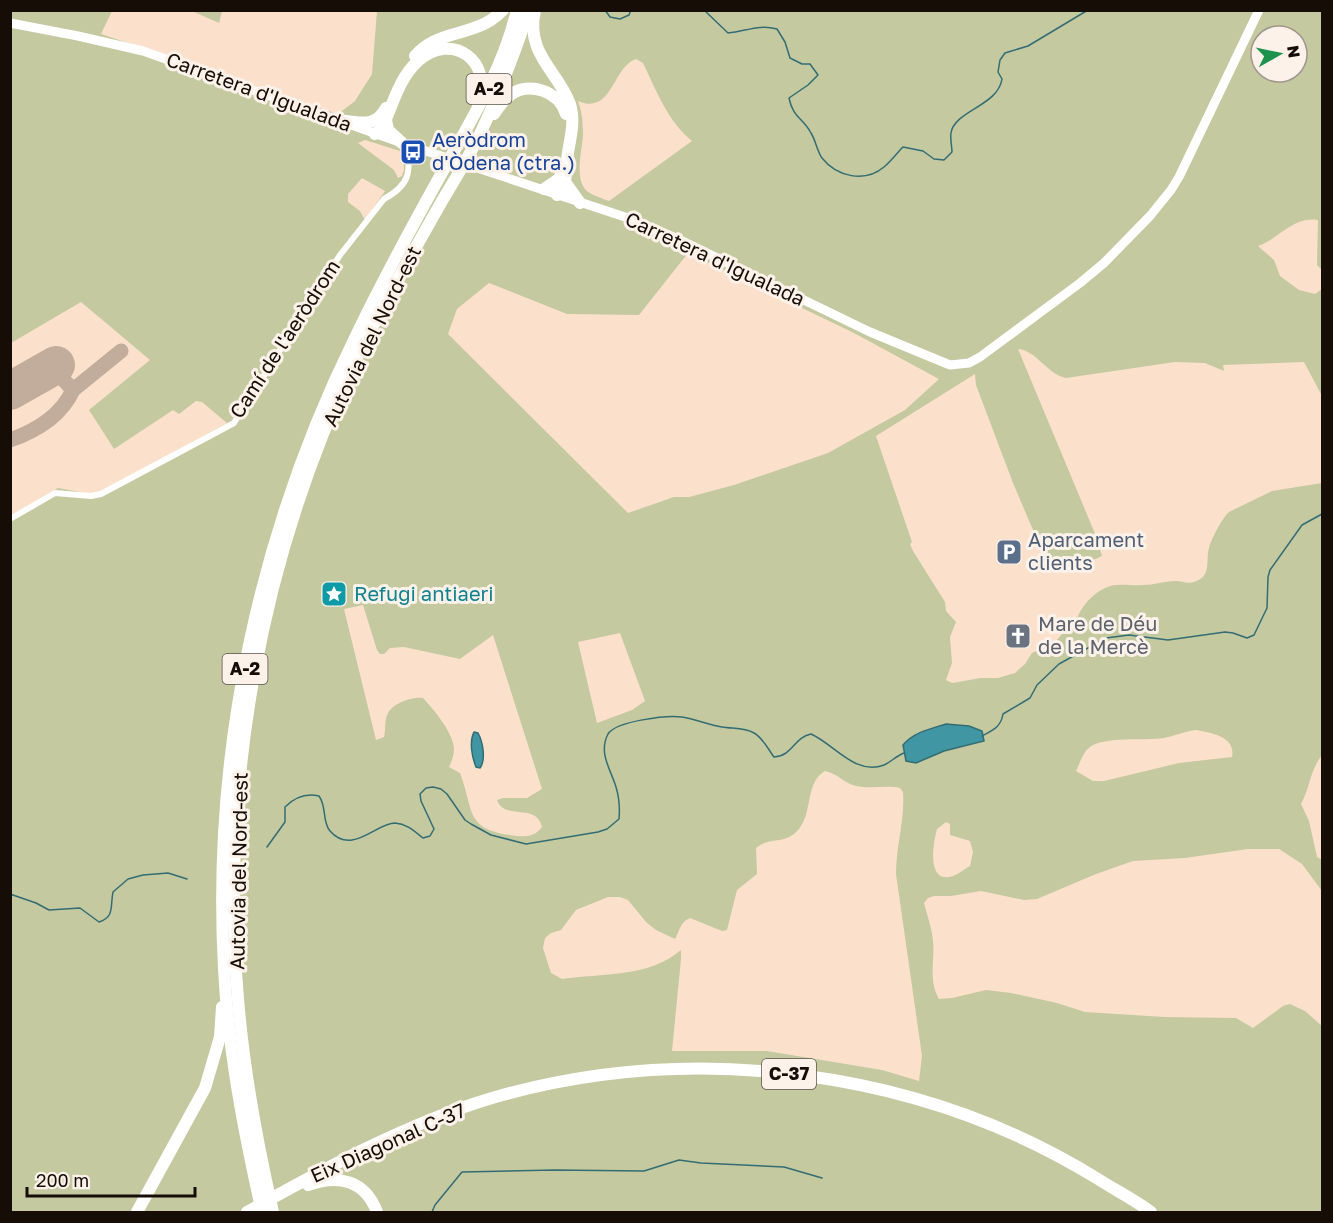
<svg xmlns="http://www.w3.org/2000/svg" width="1333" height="1223" viewBox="0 0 1333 1223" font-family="'Golos Text',sans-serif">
  <rect width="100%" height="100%" fill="#fbe1cc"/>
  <!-- green -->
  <g fill="#c4c9a0" fill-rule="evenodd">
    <path d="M11 11H112L101 34 338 114 355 101 372 74 377 11H1322V270L1317 265 1318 220C1293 216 1279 239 1258 246L1274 260 1280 276 1299 290 1315 294 1322 289V396L1304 362 1223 365 1224 371 1205 363 1175 362 1066 378C1047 374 1036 350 1018 349L1096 536 1102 556 1072 570 1064 568 1042 551 1013 483 976 385 975 374 876 436 912 542 910 544 913 551 945 602 946 611 956 622 950 637 952 663 946 680 952 683 981 678H998L1015 673 1025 664 1032 653 1056 641 1068 627 1075 624C1080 606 1097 587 1116 585 1126 584 1134 586 1143 585 1154 585 1165 581 1175 581 1182 581 1187 584 1194 582 1213 576 1205 560 1209 548 1211 539 1223 517 1229 512L1272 491 1322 483V755C1310 770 1310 788 1301 804L1309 821 1317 857 1322 860V891L1302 864 1279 849H1248L1185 858 1133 861 1096 874 1037 899 1024 900 981 891 951 896H934L928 898 924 903C927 915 932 928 933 941 935 961 928 980 939 999L952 998 986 990 1011 993 1057 1003 1085 1012 1164 1017 1236 1018 1253 1028 1283 1006 1290 1004 1305 1011 1322 1026V1212H11L10 516 58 488 91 494 102 491 227 423 202 402 196 401 179 414 173 410 114 449 89 410 150 360 81 302 11 343ZM1261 36H1297V72H1261ZM636 59 643 63C656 90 668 122 692 141L609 201C602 198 593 196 587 191 574 180 582 150 583 135 583 123 582 112 578 101 612 116 613 66 636 59ZM365 140 403 152 404 170 402 176 398 178 394 170 358 143ZM362 178 385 191 365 220 360 211 348 202V194ZM688 253 852 332 939 379 905 410 828 453 734 485 689 497H674L628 513 448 334 457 309 489 283 567 314 639 315ZM363 605 377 650 380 654H384L390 648 404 647 460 659 493 635 542 789 527 798H503L497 800C504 821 537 802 542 827 535 836 528 837 517 836 464 830 475 813 460 773L449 767C452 761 454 755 454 748 452 731 434 710 423 698 413 696 393 703 388 713 384 720 386 730 384 737L376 740 344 609ZM620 633 645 701 632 710 597 723 578 642ZM946 724 982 742 944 751 904 753 903 745 917 733ZM1196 730C1211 733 1236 736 1232 757L1179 763 1104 781H1093L1076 771C1080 763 1083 752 1090 747 1105 736 1144 741 1164 738 1175 736 1185 731 1196 730ZM825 771C837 773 845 784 856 786 871 789 886 785 900 788L903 792C905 820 896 846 896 874L922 1056 919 1081 882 1070 767 1051H672L681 959V950C649 978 601 973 562 979L551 973 543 948 545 938 551 933 561 930 576 910 608 897H620L628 900 646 922 656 930 675 939C680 930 680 922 690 918L722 931 727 930 737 890 757 874 756 848C771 835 787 847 801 826 812 810 806 782 825 771ZM946 822 950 824V835L970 841 973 852 970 866C964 869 959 874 953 876 926 885 933 843 937 829Z"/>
    <path d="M192 11H222L219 23Z"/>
  </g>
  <!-- water -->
  <g fill="#4096a2" stroke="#336d73" stroke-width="1.5">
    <path d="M946 724 969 726 982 731 984 741 944 751 916 763 906 761 903 745C914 732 930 729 946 724Z"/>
    <path d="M474 732 478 733C483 742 486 760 480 768L476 767C472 757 469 742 474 732Z"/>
  </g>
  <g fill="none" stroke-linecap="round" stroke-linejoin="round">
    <!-- stream -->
    <g stroke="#336d73" stroke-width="1.5">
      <path d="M605 10 610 17 620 19 629 15 631 10"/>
      <path d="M704 10 728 33C747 31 759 24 777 29L785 42 790 58 802 64H810L818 75 808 85 789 98C793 118 803 118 811 133 816 141 817 151 822 158 837 177 865 183 884 167 891 161 897 153 903 147L923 151 934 159 944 160 952 152C952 147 950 139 951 133 954 111 998 106 1002 79L998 72 1000 60 1005 53 1028 46 1088 10"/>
      <path d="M982 736C993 730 1001 727 1003 714L1030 698 1037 685 1059 664 1106 638 1129 635 1168 640 1225 632 1233 633 1247 638 1254 635 1267 608 1268 577 1270 570 1302 525 1322 514"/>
      <path d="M267 847 285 822V807C295 797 306 793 319 796 327 807 322 822 330 831 352 856 376 823 395 823 407 824 414 831 423 838L430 836 434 829 421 801 420 794 426 788 433 787 441 789 447 794 465 820 471 824 491 835 526 844 598 832 607 829 619 819C620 808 619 797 616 787 611 770 598 753 608 734 616 721 667 715 682 717 696 719 708 725 722 727 732 729 744 727 754 733 763 738 768 749 774 757 794 755 793 738 811 734 834 744 855 776 884 765 891 762 896 756 904 753"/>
      <path d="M10 894 36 903 49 910 80 908 99 922C115 917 110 906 113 892L128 879 143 875 168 873 187 879"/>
      <path d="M432 1212 435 1205 462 1172 554 1170 644 1171 679 1160 701 1163 784 1167 822 1178"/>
    </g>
    <!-- taxiway -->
    <g stroke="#c2ac9b" stroke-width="15">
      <path d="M48 369 62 378 73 390 121 351"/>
      <path d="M10 440C36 431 61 416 73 390"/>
    </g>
    <!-- runway -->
    <path stroke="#c2ac9b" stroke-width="38" d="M10 391 56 365"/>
    <!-- street -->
    <path stroke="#fff" stroke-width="6" d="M10 519 55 493 91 496 101 494 234 423 340 255 384 199C410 185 411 172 407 145"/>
    <!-- secondary -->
    <path stroke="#fff" stroke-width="9" d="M10 23 78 36 143 51 402 143 625 217 678 239 870 332 950 365 969 363 980 357 1080 283 1104 263 1150 216 1171 190 1179 177 1259 10"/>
    <!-- highway -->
    <g stroke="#fff" stroke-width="12">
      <path d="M535 10C525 54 558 71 570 104 576 123 569 141 567 160 565 173 568 185 557 195"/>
      <path d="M415 56C433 35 456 36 479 26 488 23 496 17 503 10"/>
      <path d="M494 114C498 108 503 100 510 95 529 81 559 91 566 114"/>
      <path d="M337 120C358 122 375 129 386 108"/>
      <path d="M386 120 388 130 402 143"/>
      <path d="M375 134 382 128C392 107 399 78 417 62 452 29 495 63 477 102"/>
      <path d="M565 182 580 203"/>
      <path d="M544 189 559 179 564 169"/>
      <path d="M308 1185C338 1174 365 1180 377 1212"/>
      <path d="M137 1212 205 1088 220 1037 222 1007"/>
      <path d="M247 1212C326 1168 405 1124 492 1098 693 1040 920 1069 1098 1179 1115 1190 1135 1200 1151 1212"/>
      <path d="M262 1212C244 1132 228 1050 224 968 212 753 259 533 354 340 383 279 416 219 449 160 476 112 504 65 517 10"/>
      <path d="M273 1212C257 1142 244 1072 238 999 220 783 261 559 354 363 381 307 412 254 442 201 455 179 469 157 480 134 499 94 515 52 529 10"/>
    </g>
  </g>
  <!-- icons -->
  <defs>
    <g id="bus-square" transform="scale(1.35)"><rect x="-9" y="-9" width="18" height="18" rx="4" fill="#1a4fb4" stroke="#fcf2e9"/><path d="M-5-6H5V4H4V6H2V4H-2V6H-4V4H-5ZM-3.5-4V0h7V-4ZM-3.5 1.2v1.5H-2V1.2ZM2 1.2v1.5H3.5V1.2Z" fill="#fff"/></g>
    <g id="parking-square" transform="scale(1.35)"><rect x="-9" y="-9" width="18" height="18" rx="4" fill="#5c6f8a" stroke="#fcf2e9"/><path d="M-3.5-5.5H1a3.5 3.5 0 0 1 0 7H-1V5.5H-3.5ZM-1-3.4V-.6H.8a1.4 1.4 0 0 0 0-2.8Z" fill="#fff"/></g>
    <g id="sight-square" transform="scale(1.35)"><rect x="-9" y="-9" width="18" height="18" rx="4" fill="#0f9aa8" stroke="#fcf2e9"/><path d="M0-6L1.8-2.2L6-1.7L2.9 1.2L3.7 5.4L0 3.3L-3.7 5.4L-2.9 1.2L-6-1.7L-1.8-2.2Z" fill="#fff"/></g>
    <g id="church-square" transform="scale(1.35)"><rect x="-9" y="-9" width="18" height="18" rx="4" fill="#6b7280" stroke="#fcf2e9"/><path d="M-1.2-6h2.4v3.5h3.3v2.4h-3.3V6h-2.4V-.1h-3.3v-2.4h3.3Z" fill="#fff"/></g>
  </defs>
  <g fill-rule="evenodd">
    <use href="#bus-square" x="413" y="152"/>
    <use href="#parking-square" x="1009" y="552"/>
    <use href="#sight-square" x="334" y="594"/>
    <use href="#church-square" x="1018" y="636"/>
  </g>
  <g text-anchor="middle" stroke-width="6" stroke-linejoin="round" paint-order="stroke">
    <!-- shield labels -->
    <g fill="#fcf2e9" stroke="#5a524a" stroke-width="1.5">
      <rect x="466.5" y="74" width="45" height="30" rx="4.5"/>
      <rect x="222.5" y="654" width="45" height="30" rx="4.5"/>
      <rect x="762" y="1059" width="54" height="30" rx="4.5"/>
    </g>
    <g font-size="18" font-weight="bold" fill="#150d06">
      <text x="489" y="95">A-2</text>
      <text x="245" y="675">A-2</text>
      <text x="789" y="1080">C-37</text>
    </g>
    <!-- street labels -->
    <g font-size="20" fill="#150d06" stroke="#fcf2e9">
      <text transform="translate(259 92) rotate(20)" y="7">Carretera d'Igualada</text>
      <text transform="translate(715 259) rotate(25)" y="7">Carretera d'Igualada</text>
      <text transform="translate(372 336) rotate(-64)" y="7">Autovia del Nord-est</text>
      <text transform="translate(285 339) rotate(-57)" y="7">Camí de l'aeròdrom</text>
      <text transform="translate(239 871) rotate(-89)" y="7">Autovia del Nord-est</text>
      <text transform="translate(388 1143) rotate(-24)" y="7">Eix Diagonal C-37</text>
    </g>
    <!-- transit labels -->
    <g font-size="20" fill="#164399" stroke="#fcf2e9" text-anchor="start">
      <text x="432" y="147">Aeròdrom<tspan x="432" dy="23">d'Òdena (ctra.)</tspan></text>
    </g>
    <!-- service labels -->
    <g font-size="20" fill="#4e5e75" stroke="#fcf2e9" text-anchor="start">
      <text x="1028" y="547">Aparcament<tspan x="1028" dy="23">clients</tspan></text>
    </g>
    <!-- culture labels -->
    <g font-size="20" fill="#0d838f" stroke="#fcf2e9" text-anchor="start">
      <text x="354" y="601">Refugi antiaeri</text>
    </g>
    <!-- worship labels -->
    <g font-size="20" fill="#5b616d" stroke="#fcf2e9" text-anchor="start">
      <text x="1038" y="631">Mare de Déu<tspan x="1038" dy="23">de la Mercè</tspan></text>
    </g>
  </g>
  <!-- border -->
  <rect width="1333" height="1223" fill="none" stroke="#150d06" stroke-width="24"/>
  <!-- north arrow -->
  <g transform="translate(1279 54) rotate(81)"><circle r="28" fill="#fcf2e9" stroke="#a0968e" stroke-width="1.5"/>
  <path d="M0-4.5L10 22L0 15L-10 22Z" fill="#1d924d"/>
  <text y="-9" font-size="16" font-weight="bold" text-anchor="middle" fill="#150d06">N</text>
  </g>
  <!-- scale -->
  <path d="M27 1187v9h168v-9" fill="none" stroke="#150d06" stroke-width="3"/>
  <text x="36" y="1187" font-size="18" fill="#150d06" stroke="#fcf2e9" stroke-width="4.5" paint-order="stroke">200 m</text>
</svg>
